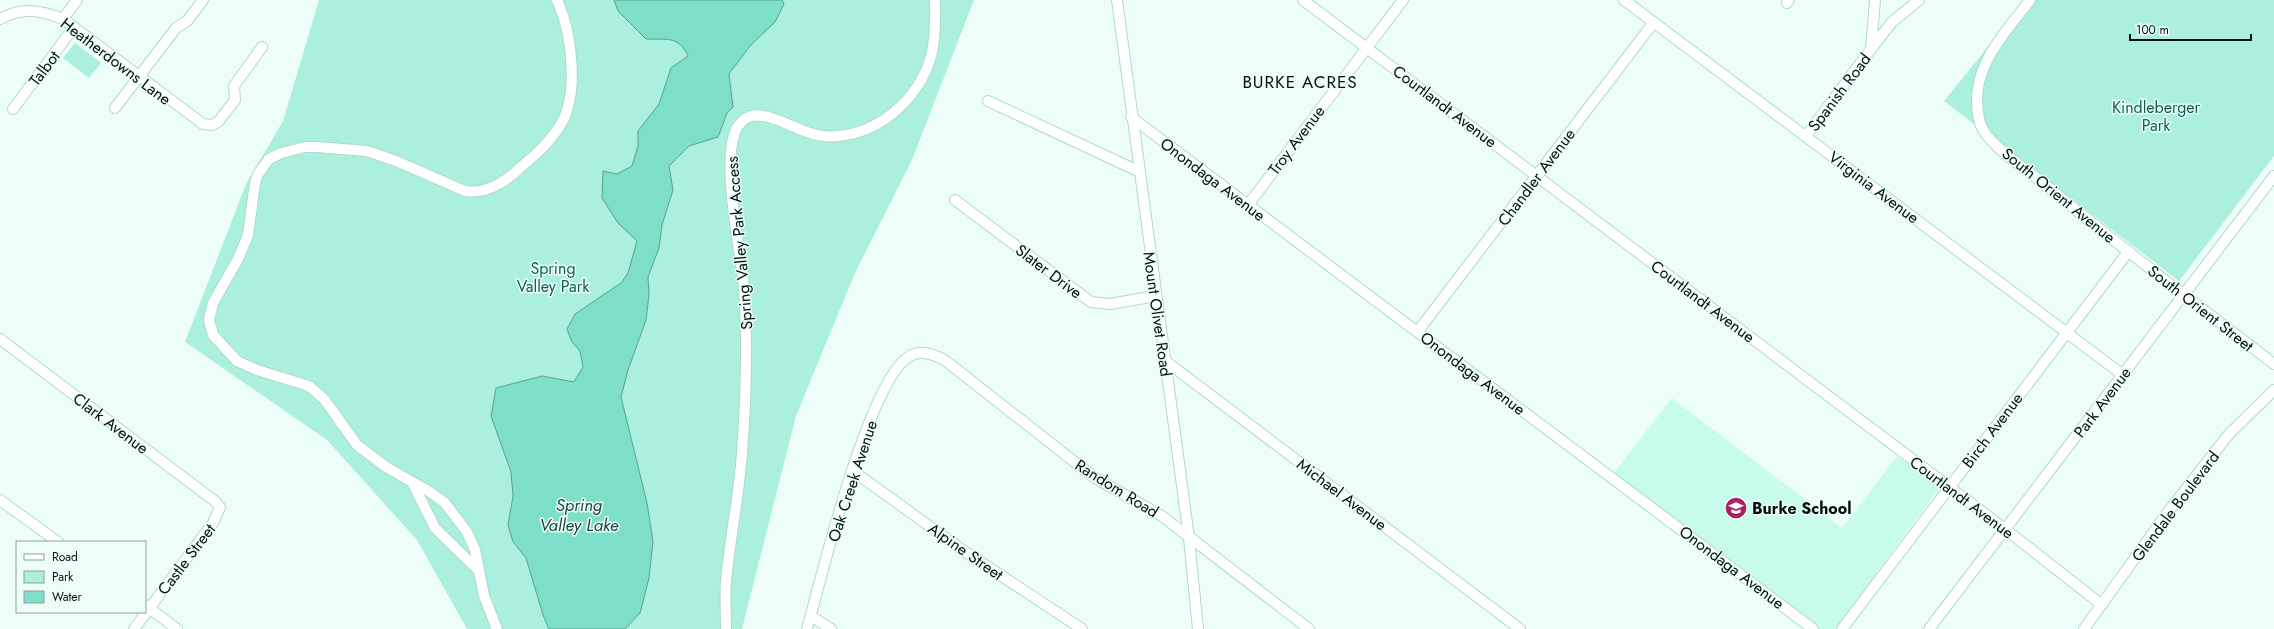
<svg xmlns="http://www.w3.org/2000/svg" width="2274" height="629" viewBox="0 0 2274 629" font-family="Jost,sans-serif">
  <rect width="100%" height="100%" fill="#edfef9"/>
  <!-- built -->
  <path fill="#c7fced" d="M1672 398 1842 528 1897 456 1940 487 1835 629H1819L1613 474Z"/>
  <!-- green -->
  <g fill="#abf0de">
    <path d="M319 0H974L912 160 855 273 796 416 742 629H467L417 540 327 440 185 342 246 184 283 121Z"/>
    <path d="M2026 0H2274V156L2179 281 1944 101Z"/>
    <path d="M75 43 101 63 89 78 63 58Z"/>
  </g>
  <!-- water -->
  <path fill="#7ddfc7" stroke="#58a190" d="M614 0H782L784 4 775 22 750 46 729 74 733 107 727 113 718 137 689 146 669 166 673 190 662 225 659 248 648 277 649 295 646 320 628 370 621 397 647 503 653 541 649 578 640 613 625 629H549L543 615 526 558 513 542 508 525 513 496 511 472 491 416 496 388 542 376 574 382 583 367 580 351 572 342 567 329 575 314 621 283 628 273 637 241 618 223 602 198 603 171 617 174 632 166 638 146V131L659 104 671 68 688 56C678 35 667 40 646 39L618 11Z"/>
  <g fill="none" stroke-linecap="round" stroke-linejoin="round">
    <!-- minor casing -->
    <g stroke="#afd9ce" stroke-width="12">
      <g id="minor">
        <path d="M1117 0 1189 538 1198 629"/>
        <path d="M1303 0 2005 529 2102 605"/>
        <path d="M1624 0 2123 375"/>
        <path d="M2030 0C2002 37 1966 72 1980 123 1985 142 2023 167 2038 179 2115 243 2195 303 2274 364"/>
        <path d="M1787 3 1789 0"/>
        <path d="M0 19C22 7 41 10 63 19L203 124 212 125 218 122 235 100 234 86 262 47"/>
        <path d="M63 19 77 0"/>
        <path d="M1871 49 1892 22 1919 0"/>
        <path d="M988 101 1138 171"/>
        <path d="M115 108 176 28 187 21 203 0"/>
        <path d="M13 109 74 27"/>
        <path d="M1131 117 1813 629"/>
        <path d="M1806 136 1871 49 1875 0"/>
        <path d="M955 200 1091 302 1110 304 1156 296"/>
        <path d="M1248 205 1403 0"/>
        <path d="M1418 331 1654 22"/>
        <path d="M0 339 216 502 220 507 213 523 134 629"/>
        <path d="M1164 360 1520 629"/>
        <path d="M853 471 961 549 1082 629"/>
        <path d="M413 484 435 528 478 570"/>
        <path d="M0 500 58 542"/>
        <path d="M145 605 177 629"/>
        <path d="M811 616 831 629"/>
        <path d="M497 629 484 596 475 550 467 532 445 503 430 492 386 467 357 445 324 399 309 386 257 370 237 361 213 335 209 320 213 303 238 259 248 235 255 183 258 174 269 159 281 153 305 147H317L367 151 396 161 465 191C487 194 505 182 521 167 535 155 549 143 559 127 580 97 572 32 557 0"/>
        <path d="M726 629C726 613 725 597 726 581 730 538 739 496 742 453 746 398 748 344 744 288 741 251 719 156 738 126 744 117 753 114 763 116 784 119 802 134 823 136 873 141 922 99 932 52 936 35 935 17 935 0"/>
        <path d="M807 629C822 575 867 387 907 358 919 348 934 354 946 361L1095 478 1162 516 1309 629"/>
        <path d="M1842 629 2128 252"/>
        <path d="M1929 629 2274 176"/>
        <path d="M2084 629 2168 512 2229 434 2274 390"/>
      </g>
    </g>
    <!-- minor -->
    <use href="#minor" stroke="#fff" stroke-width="10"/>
  </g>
  <!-- icons -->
  <defs>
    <g id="school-disc" transform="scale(1.15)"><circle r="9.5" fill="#a92064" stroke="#edfef9"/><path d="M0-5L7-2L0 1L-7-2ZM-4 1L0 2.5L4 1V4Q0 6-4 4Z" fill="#fff"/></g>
  </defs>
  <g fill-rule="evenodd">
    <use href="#school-disc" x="1736" y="508"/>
  </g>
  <g text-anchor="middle" stroke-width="3" stroke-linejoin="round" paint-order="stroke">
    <!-- street labels -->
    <g font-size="16" fill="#03110e" stroke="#edfef9">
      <text transform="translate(116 61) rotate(37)" y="6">Heatherdowns Lane</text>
      <text transform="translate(44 68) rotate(-53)" y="6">Talbot</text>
      <text transform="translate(1839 92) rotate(-53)" y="6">Spanish Road</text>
      <text transform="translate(1445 106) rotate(37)" y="6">Courtlandt Avenue</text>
      <text transform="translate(1296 140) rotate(-53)" y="6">Troy Avenue</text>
      <text transform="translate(1536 177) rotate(-53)" y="6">Chandler Avenue</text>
      <text transform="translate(1213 179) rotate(37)" y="6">Onondaga Avenue</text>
      <text transform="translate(1874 187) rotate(37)" y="6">Virginia Avenue</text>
      <text transform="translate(2059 195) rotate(39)" y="6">South Orient Avenue</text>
      <text transform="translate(739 243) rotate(-95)" y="6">Spring Valley Park Access</text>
      <text transform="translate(1049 271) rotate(37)" y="6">Slater Drive</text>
      <text transform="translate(1703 301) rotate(37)" y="6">Courtlandt Avenue</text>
      <text transform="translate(2201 308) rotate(38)" y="6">South Orient Street</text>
      <text transform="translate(1158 314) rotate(82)" y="6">Mount Olivet Road</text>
      <text transform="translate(1473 373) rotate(37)" y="6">Onondaga Avenue</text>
      <text transform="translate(2102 402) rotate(-53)" y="6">Park Avenue</text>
      <text transform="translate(111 423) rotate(37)" y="6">Clark Avenue</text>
      <text transform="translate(1992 430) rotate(-53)" y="6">Birch Avenue</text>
      <text transform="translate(852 481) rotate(-72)" y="6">Oak Creek Avenue</text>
      <text transform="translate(1117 488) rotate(32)" y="6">Random Road</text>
      <text transform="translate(1342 494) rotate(37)" y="6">Michael Avenue</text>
      <text transform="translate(1962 497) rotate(37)" y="6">Courtlandt Avenue</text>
      <text transform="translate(2175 506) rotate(-53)" y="6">Glendale Boulevard</text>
      <text transform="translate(966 551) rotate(35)" y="6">Alpine Street</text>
      <text transform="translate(186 559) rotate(-53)" y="6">Castle Street</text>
      <text transform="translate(1732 567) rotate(37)" y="6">Onondaga Avenue</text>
    </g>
    <!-- park labels -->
    <g font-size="16" fill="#0e6051" stroke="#edfef9">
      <text x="2156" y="113">Kindleberger<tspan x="2156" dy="18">Park</tspan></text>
      <text x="553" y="274">Spring<tspan x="553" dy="18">Valley Park</tspan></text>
    </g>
    <!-- poi labels -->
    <g font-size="16" font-weight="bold" fill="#03110e" stroke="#edfef9" text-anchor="start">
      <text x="1752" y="514">Burke School</text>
    </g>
    <!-- neighbourhood labels -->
    <g font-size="17" letter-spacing="1" fill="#03110e" stroke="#edfef9">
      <text x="1300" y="88">BURKE ACRES</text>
    </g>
    <!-- water labels -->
    <g font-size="17" font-style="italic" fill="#19453c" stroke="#edfef9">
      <text x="579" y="511">Spring<tspan x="579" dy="20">Valley Lake</tspan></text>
    </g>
  </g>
  <!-- legend -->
  <rect x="16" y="541" width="130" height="72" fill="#edfef9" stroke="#8f9f9b"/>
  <rect x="24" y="554" width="20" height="6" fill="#ffffff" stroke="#8f9f9b"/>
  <text x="52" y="561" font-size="12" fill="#03110e">Road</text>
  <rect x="24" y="571" width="20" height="12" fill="#abf0de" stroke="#8f9f9b"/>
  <text x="52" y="581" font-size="12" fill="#03110e">Park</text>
  <rect x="24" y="591" width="20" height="12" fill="#7ddfc7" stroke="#8f9f9b"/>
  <text x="52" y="601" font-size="12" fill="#03110e">Water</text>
  <!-- scale -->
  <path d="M2130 34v6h121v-6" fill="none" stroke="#03110e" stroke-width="2"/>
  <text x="2136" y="34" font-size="12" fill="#03110e" stroke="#edfef9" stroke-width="3" paint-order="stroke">100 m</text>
</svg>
